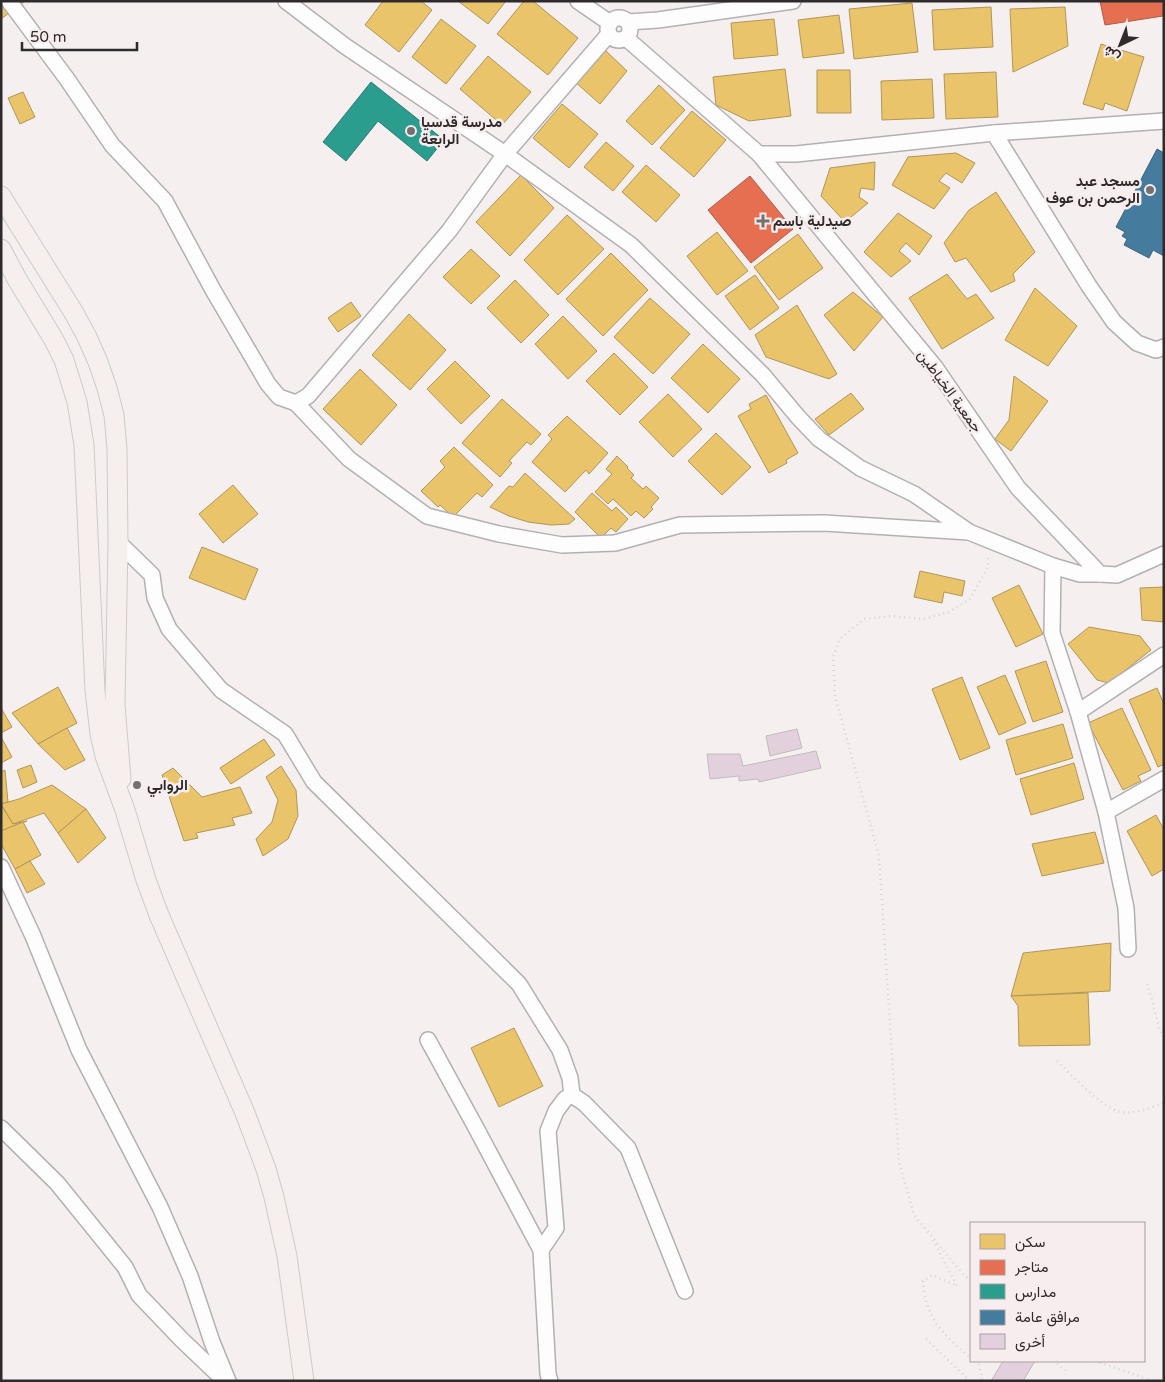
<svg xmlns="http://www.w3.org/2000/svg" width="1165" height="1382" viewBox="0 0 1165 1382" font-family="'Varela Round',Vazirmatn,sans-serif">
  <rect width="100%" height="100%" fill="#f5eff0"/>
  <!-- homes -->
  <g fill="#e9c46a" stroke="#b19657">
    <path d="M1 1H25L1 19Z"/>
    <path d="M383 1H421L432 10 399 52 365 25Z"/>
    <path d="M458 1H506L488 24Z"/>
    <path d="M524 1H533L578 38 548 75 497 34Z"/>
    <path d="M912 3 918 52 854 59 849 9Z"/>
    <path d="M991 7 993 47 934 50 932 10Z"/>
    <path d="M1065 7 1068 46 1013 72 1010 9Z"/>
    <path d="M839 15 844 53 803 58 798 20Z"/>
    <path d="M441 19 476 46 446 84 412 57Z"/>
    <path d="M774 19 778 55 734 59 731 23Z"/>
    <path d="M1101 44 1144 57 1127 111 1105 103 1103 110 1083 104Z"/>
    <path d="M604 49 627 71 600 104 574 81Z"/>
    <path d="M488 56 531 92 502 125 460 89Z"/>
    <path d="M785 69 791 116 749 121 716 105 713 77Z"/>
    <path d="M817 70H850L851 113H817Z"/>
    <path d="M996 72 998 117 946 119 944 74Z"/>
    <path d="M932 79 934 118 882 120 881 81Z"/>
    <path d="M659 85 685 110 652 145 626 121Z"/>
    <path d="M23 92 35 117 20 124 8 98Z"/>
    <path d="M562 104 598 134 569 168 533 138Z"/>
    <path d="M692 111 726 140 694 177 660 148Z"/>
    <path d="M606 142 634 166 613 191 584 167Z"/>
    <path d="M956 153 975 163 962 183 946 173 939 181 950 188 934 209 892 185 908 157Z"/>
    <path d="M875 162 874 190 861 188 859 197 868 203 845 222 821 196 830 168Z"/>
    <path d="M646 165 680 195 656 222 622 192Z"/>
    <path d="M521 175 554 208 510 256 476 222Z"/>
    <path d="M996 192 1035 252 1013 274 1015 281 991 292 966 258 955 262 944 243 969 210Z"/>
    <path d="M898 213 932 236 919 255 906 243 899 251 911 261 891 277 864 252Z"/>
    <path d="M567 215 604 249 558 295 524 260Z"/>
    <path d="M717 232 748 271 717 295 687 256Z"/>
    <path d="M798 234 823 268 779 300 754 267Z"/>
    <path d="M471 249 500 276 471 304 443 277Z"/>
    <path d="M611 253 648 290 603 336 566 299Z"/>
    <path d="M947 274 967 299 976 294 994 318 942 349 909 298Z"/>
    <path d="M755 275 779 308 750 330 725 296Z"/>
    <path d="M515 280 549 315 521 343 487 308Z"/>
    <path d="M1035 288 1077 326 1048 366 1005 340Z"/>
    <path d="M853 292 883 317 854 351 824 315Z"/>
    <path d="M650 298 690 334 653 374 614 337Z"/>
    <path d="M351 302 361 316 338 332 328 318Z"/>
    <path d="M797 305 837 374 829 379 766 357 755 335Z"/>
    <path d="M409 314 446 350 410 390 372 355Z"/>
    <path d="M563 316 597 351 568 379 535 344Z"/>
    <path d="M703 344 740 379 708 413 671 378Z"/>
    <path d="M614 353 648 387 620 415 586 381Z"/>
    <path d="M455 361 490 396 461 424 427 389Z"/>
    <path d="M360 369 397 405 361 445 323 409Z"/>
    <path d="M1014 376 1048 401 1011 451 995 439 1009 420Z"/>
    <path d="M851 393 864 409 829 435 815 419Z"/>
    <path d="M668 394 702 429 673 457 639 422Z"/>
    <path d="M766 395 798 453 786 460 787 463 769 473 738 416 751 409 749 404Z"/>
    <path d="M502 399 541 434 531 445 527 442 509 461 512 463 500 477 462 443Z"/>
    <path d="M567 416 608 453 589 474 586 470 565 492 532 462 552 439 548 435Z"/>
    <path d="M716 433 751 467 722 495 688 461Z"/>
    <path d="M454 447 493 485 482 497 477 493 453 517 440 505 438 507 421 491 445 467 440 461Z"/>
    <path d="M617 456 628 467 627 468 634 475 631 478 643 489 646 486 659 498 651 507 653 509 644 518 636 511 631 516 613 499 608 504 595 492 612 474 606 469Z"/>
    <path d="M525 473 575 519 569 524 551 525 528 522 509 516 490 507 509 486 513 487Z"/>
    <path d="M233 485 258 514 223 543 199 514Z"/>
    <path d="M592 493 612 511 616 507 628 519 616 532 611 528 601 538 575 512Z"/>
    <path d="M202 547 258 569 245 600 189 578Z"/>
    <path d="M920 571 965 581 962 596 944 592 942 603 914 597Z"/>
    <path d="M1019 585 1043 634 1016 647 992 598Z"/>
    <path d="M1164 587V622L1142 620 1140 588Z"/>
    <path d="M1089 627 1140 636 1151 650 1109 683 1097 680 1068 644Z"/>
    <path d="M1046 661 1063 712 1033 722 1015 671Z"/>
    <path d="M1005 675 1026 723 999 735 977 687Z"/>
    <path d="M962 677 990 748 960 760 932 689Z"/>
    <path d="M58 687 77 723 38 744 12 713Z"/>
    <path d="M1157 688 1164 704V764L1158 767 1129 700Z"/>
    <path d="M1 708 12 727 1 733Z"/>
    <path d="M1122 708 1151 770 1138 776 1141 781 1123 790 1088 723Z"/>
    <path d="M1063 724 1073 758 1016 775 1006 740Z"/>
    <path d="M67 728 85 760 65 770 38 744Z"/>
    <path d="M1 737 12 757 1 763Z"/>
    <path d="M264 739 275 755 231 784 220 768Z"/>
    <path d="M1074 763 1084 799 1031 815 1020 779Z"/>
    <path d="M31 765 37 782 23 788 17 770Z"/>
    <path d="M281 766 296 790 298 816 288 839 263 856 256 839 272 822 278 800 266 777Z"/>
    <path d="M173 768 202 797 240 787 252 813 232 818 235 825 196 833 198 838 184 841 162 775Z"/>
    <path d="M5 770 8 802 1 804V772Z"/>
    <path d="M52 785 86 809 58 833 44 813 13 824 1 804 19 799Z"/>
    <path d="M1 805 13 824 27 821 1 831Z"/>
    <path d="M86 809 106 838 78 863 58 833Z"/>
    <path d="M1156 815 1164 830V869L1152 876 1127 831Z"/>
    <path d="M23 822 41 855 15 869 1 844V831Z"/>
    <path d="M1095 832 1104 863 1042 876 1032 844Z"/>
    <path d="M30 861 45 884 27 893 15 869Z"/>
    <path d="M1111 943 1110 991 1011 996 1023 953Z"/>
    <path d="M1088 993 1090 1045 1019 1046 1018 1006 1011 996Z"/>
    <path d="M514 1028 543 1086 499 1107 471 1048Z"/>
  </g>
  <!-- shops -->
  <g fill="#e76f51" stroke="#b05b46">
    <path d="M1100 1H1164L1163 16 1105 25Z"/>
    <path d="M750 176 793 229 751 263 708 210Z"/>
  </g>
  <!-- schools -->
  <path fill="#2a9d8f" stroke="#2c7b71" d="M371 82 444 140 427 161 378 121 346 161 323 142Z"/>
  <!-- public -->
  <path fill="#457b9d" stroke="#3e637b" d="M1157 149 1164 153V256L1153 250 1149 258 1124 245 1127 239 1122 236 1125 232 1116 227Z"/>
  <!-- building -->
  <g fill="#e2d1dc" stroke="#c0bcbd">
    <path d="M797 729 802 748 770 756 766 736Z"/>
    <path d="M816 751 821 768 759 782 758 779 739 781V776L710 779 707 754H740L743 766Z"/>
    <path d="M1003 1361H1035L1023 1381H991Z"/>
  </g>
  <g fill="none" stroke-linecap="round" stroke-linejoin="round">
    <!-- minor casing -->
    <g stroke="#b4b0b1" stroke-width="18">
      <g id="minor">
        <path d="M9 1 67 79 112 145 165 201 213 290 268 384 279 397 296 403 308 396 449 231 505 154 609 34"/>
        <path d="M286 1 345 46 505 154 631 245 763 375 798 417 819 439 860 468 914 494 969 532"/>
        <path d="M578 1 610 23"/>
        <circle cx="619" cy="29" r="11"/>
        <path d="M628 22 658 20 793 1"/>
        <path d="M626 38 759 154H796L994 133 1164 121"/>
        <path d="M994 133 1089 286 1114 322 1137 343 1156 350 1164 347"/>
        <path d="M759 154 935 367 1018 488 1100 574 1117 575 1164 554"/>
        <path d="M296 403 349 459 427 516 499 534 562 545 615 543 680 525 824 523 969 532 1053 566 1080 574H1100"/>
        <path d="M118 542 152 575 155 598 169 629 221 690 285 734 314 782 519 984 560 1050 570 1078 572 1095 565 1099 556 1111 548 1131 556 1228 541 1250"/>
        <path d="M1053 566 1052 633 1078 712 1164 655"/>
        <path d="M1078 712 1106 812 1126 908 1128 949"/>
        <path d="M1106 812 1164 779"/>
        <path d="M1 867 33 936 79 1050 160 1207 190 1276 212 1342 228 1381"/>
        <path d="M428 1040 475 1126 541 1250 548 1374 550 1381"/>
        <path d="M572 1095 584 1103 628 1148 685 1291"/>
        <path d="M1 1128 57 1183 125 1267 139 1295 182 1340 225 1381"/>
      </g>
    </g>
    <!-- major casing -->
    <g stroke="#cdcbcb" stroke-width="21">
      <g id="major">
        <path d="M1 196 74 313 87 337 98 362 107 388 114 415 117 449 118 542 115 705 121 779"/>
        <path d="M1 249 17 279 54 340 64 360 77 402 84 445 95 691 100 734 105 756 125 810 146 880 159 915 245 1113 266 1169 274 1197 287 1256 304 1381"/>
      </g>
    </g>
    <!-- path -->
    <g stroke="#d6d4d4" stroke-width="2.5" stroke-dasharray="1 4" stroke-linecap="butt">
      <path d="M1147 984 1150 992 1160 1031 1164 1037"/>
      <path d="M1057 1061C1073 1076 1097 1103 1117 1111 1130 1116 1151 1108 1163 1103L1164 1101"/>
      <path d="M933 1240 957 1286 932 1275 923 1281C924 1287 924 1294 926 1300 932 1326 952 1342 971 1358"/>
      <path d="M971 1281 963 1274 914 1215 899 1162 879 856 835 696 833 657 840 639 864 619 892 616 924 619 949 612 970 599 988 567V556"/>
      <path d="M926 1339 970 1381"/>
      <path d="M975 1361 979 1364 982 1378 981 1381"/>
      <path d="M1053 1361 1069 1373"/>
      <path d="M1095 1361 1153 1381"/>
    </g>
    <!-- minor -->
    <use href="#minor" stroke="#fefdfd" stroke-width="15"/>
    <!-- major -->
    <use href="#major" stroke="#f6efed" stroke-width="19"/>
  </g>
  <!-- markers -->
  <g fill="#747071" stroke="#f7edee" stroke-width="2">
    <circle cx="411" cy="131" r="5"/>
    <circle cx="1150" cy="190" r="5"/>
    <path d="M760.5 213.5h5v5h5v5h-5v5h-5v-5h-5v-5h5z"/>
    <circle cx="137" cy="785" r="5"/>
  </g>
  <g text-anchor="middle" stroke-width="5" stroke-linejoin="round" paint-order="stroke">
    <!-- poi labels -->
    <g font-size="15" font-weight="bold" fill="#2f2b2c" stroke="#f7edee" text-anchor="start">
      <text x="421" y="127">مدرسة قدسيا<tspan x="421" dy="17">الرابعة</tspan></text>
      <text x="1140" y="186" text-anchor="end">مسجد عبد<tspan x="1140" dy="17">الرحمن بن عوف</tspan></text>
      <text x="773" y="226">صيدلية باسم</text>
      <text x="147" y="790">الروابي</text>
    </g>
    <!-- street labels -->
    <g font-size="15" fill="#2f2b2c" stroke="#f7edee">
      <text transform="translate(950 391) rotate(54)" y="5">جمعية الخياطين</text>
    </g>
  </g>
  <!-- border -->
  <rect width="1165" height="1382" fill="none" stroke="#2f2b2c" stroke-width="5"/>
  <!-- legend -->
  <rect x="970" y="1222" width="175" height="140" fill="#f7edee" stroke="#a79fa0"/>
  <rect x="980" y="1234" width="25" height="15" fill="#e9c46a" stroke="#a79fa0"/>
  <text x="1015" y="1247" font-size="15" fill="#2f2b2c">سكن</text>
  <rect x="980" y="1260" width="25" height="15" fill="#e76f51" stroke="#a79fa0"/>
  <text x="1015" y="1272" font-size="15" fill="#2f2b2c">متاجر</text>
  <rect x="980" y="1284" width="25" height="15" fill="#2a9d8f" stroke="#a79fa0"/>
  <text x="1015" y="1297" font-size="15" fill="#2f2b2c">مدارس</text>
  <rect x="980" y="1310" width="25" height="15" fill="#457b9d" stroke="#a79fa0"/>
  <text x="1015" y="1322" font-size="15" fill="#2f2b2c">مرافق عامة</text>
  <rect x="980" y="1334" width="25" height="15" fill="#e2d1dc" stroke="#a79fa0"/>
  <text x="1015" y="1347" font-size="15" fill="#2f2b2c">أخرى</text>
  <!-- north arrow -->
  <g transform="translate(1120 45) rotate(223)" stroke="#f7edee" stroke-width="4" paint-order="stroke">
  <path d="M0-4L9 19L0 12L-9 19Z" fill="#2f2b2c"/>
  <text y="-8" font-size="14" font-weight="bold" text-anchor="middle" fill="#2f2b2c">ش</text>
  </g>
  <!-- scale -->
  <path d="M22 42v8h115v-8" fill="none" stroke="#2f2b2c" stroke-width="2.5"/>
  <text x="30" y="42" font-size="15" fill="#2f2b2c" stroke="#f7edee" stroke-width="4" paint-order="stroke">50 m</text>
</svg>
